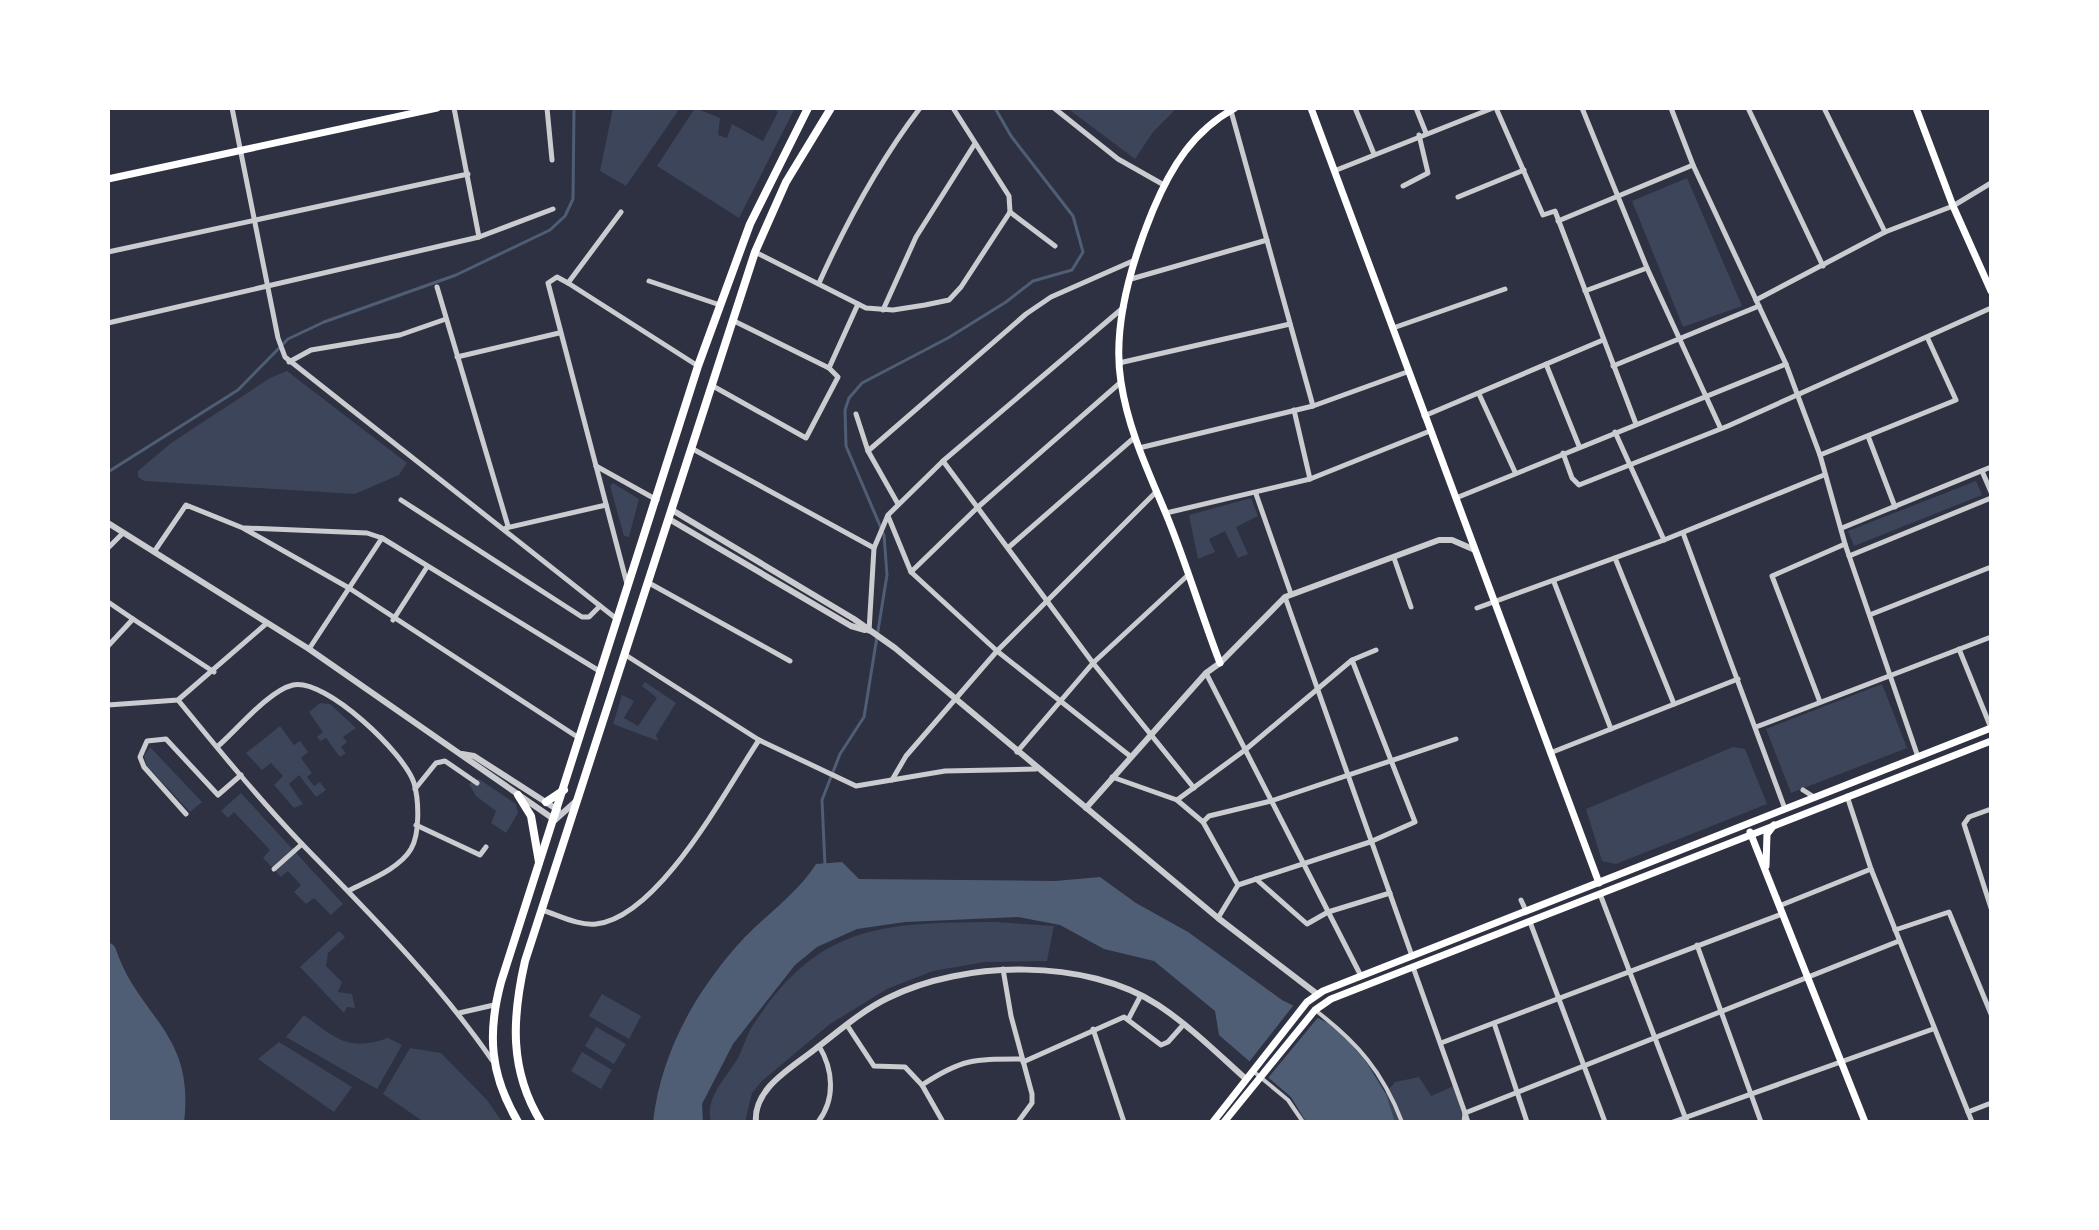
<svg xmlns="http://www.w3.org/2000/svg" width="2099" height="1230" viewBox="0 0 2099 1230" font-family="Quicksand,sans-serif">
  <rect width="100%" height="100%" fill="#2d3142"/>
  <!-- green -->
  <g fill="#3c4559">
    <path d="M613 108H680L626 186 600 171Z"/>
    <path d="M695 108 720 118 718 135 727 138 732 124 763 141 778 112 771 108H795L739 218 657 166Z"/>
    <path d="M1067 108H1177L1153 132 1135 159Z"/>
    <path d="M1687 178 1742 306 1683 327 1632 201Z"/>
    <path d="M287 371 407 463 399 475 355 494 144 481 138 477V471L171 443 270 378Z"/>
    <path d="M1976 481 1982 495 1854 546 1848 531Z"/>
    <path d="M613 483 639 499 629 537 624 536 610 486Z"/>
    <path d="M1251 498 1258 516 1236 527 1248 554 1238 558 1225 531 1209 539 1215 552 1198 559 1189 515Z"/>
    <path d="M645 682 676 703 656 735 658 741 613 724 622 695 634 701 624 718 638 726 657 698 642 686Z"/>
    <path d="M1882 684 1907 748 1791 793 1766 729Z"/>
    <path d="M320 703 330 704 356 728 343 737 347 742 341 747 346 753 340 757 326 738 320 741 317 737 323 732 309 712Z"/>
    <path d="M280 726 294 745 300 741 308 752 301 758 312 773 307 777 314 786 320 782 326 790 316 797 299 775 289 784 303 804 294 808 274 785 283 776 271 763 262 770 246 753Z"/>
    <path d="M150 747 202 802 190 812 147 766 144 756Z"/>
    <path d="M1733 747 1745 749 1767 804 1616 864 1602 861 1586 809Z"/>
    <path d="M479 779 516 804 518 813 506 833 491 823 496 811 476 796 469 784Z"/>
    <path d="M241 793 343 904 331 915 314 898 306 904 294 892 301 885 288 871 281 877 263 858 270 850 234 812 228 818 221 811Z"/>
    <path d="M996 922 1054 926 1047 961 985 962 933 971 887 989 830 1024 762 1081 752 1093 745 1122H711C704 1098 727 1077 738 1058 743 1049 745 1039 750 1030 817 923 881 923 996 922Z"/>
    <path d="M339 931 345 937 328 953 326 966 342 982 338 992 352 994 355 1008 347 1007 344 1013 300 967Z"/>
    <path d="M602 994 641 1016 629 1039 589 1016Z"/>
    <path d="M304 1015C335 1038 348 1052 388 1038L402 1045 377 1089 286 1037Z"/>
    <path d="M596 1027 626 1044 614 1064 585 1046Z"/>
    <path d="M279 1042 352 1087 334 1112 258 1059Z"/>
    <path d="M410 1048 441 1053 487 1100 502 1122H424L383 1094Z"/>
    <path d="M582 1052 612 1070 601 1089 571 1071Z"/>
    <path d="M1419 1077 1431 1096 1456 1085 1465 1113 1464 1122H1395L1385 1094 1395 1082Z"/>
  </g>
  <!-- water -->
  <g fill="#4f5d75">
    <path d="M842 862 859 879 1055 881 1100 877 1136 903 1188 932 1282 1000 1336 1027 1365 1060 1386 1094 1395 1122H1306L1291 1097 1219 1035 1215 1011 1154 961 1104 949 1060 925 1018 917 905 922 857 929 817 947 795 965 733 1044 702 1104 703 1122H653C661 1052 696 990 744 938 768 913 797 894 816 864Z"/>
    <path d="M108 952 126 991 170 1054 178 1122H108Z"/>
  </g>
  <!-- pier -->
  <path fill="#2d3142" d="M1296 1002 1320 1015 1268 1078 1249 1062Z"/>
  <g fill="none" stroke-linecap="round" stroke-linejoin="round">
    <!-- stream -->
    <g stroke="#4f5d75" stroke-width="3">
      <path d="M108 472 238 390 288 339 324 322 456 275 550 230 565 216 573 199 574 108"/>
      <path d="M825 866 822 800 840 754 864 717 887 575 884 535 846 446 845 410 849 398 862 383 948 338 1006 302 1033 281 1072 270 1083 252 1073 216 1011 136 995 108"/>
    </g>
    <!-- river -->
    <path stroke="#4f5d75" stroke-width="16" d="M108 951C133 1025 187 1034 176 1122"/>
    <!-- pedestrian -->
    <g stroke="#caccd0" stroke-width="4">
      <path d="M1315 1010C1357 1042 1383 1072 1402 1122"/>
      <path d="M1253 1071 1288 1100 1303 1122"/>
    </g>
    <!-- minor -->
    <g stroke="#caccd0" stroke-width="5">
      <path d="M232 108 278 338 285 357 618 620"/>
      <path d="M547 108 552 160"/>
      <path d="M1054 108 1118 159 1164 185"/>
      <path d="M1355 108 1374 154"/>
      <path d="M1416 108 1426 133"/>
      <path d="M1496 108 1543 215 1555 211 1636 424"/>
      <path d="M1582 108 1647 268 1720 427"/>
      <path d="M1671 108 1693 165 1786 364 1820 455 1845 544 1918 757"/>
      <path d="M1748 108 1823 266"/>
      <path d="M1824 108 1885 232"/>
      <path d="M1231 111 1313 406"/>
      <path d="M1334 171 1493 108"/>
      <path d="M1403 186 1428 173 1419 135"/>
      <path d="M1458 197 1524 170"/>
      <path d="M1010 212 1055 246"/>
      <path d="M1558 221 1693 165"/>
      <path d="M479 237 553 209"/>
      <path d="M108 252 468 174"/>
      <path d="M755 252 866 308 893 310 925 305 949 300 961 287 1010 212 1009 196 953 108"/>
      <path d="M1131 279 1267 240"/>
      <path d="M649 281 720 305"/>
      <path d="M568 283 621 212"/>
      <path d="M819 283C847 221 879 162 920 108"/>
      <path d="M437 287 508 526"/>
      <path d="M1585 291 1647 268"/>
      <path d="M1756 300 1885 232 1953 206 1991 183"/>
      <path d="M883 310 916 237 974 145"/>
      <path d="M108 323 479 237 454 108"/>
      <path d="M1393 328 1505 289"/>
      <path d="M457 357 559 333"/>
      <path d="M289 362 311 350 400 335 446 319"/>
      <path d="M1119 363 1290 324"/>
      <path d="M1546 364 1579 446"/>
      <path d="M1613 366 1759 306"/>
      <path d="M829 368 858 304"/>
      <path d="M711 385 806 438 838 377 829 368 732 320"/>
      <path d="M1479 394 1515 472"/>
      <path d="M1294 410 1310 479"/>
      <path d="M856 414 868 451 898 504"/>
      <path d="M1424 416 1603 340"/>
      <path d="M1615 432 1664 540"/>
      <path d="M1868 436 1895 507"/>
      <path d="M691 448 874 548"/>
      <path d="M1139 448 1313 406 1407 372"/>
      <path d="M868 451 1026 314 1051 297 1135 260"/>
      <path d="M1563 453 1572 478 1579 485 1728 426 1991 308"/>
      <path d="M1820 455 1956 400 1928 339"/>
      <path d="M943 461 1093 663 1194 788"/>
      <path d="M596 466 657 500"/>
      <path d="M1982 471 1991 492"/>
      <path d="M1256 494 1291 594"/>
      <path d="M1456 498 1786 364"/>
      <path d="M401 500 582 617H589L600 606"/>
      <path d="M1166 513 1310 479 1430 431"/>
      <path d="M888 516 911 572 997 651 1130 756"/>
      <path d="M245 528 367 533 382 538 601 672"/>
      <path d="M506 528 606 505"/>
      <path d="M1842 528 1991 467"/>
      <path d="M1683 533 1785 809"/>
      <path d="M1009 547 1135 437"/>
      <path d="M108 548 123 533"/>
      <path d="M154 552 186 505 243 528 349 588 579 738"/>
      <path d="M1849 556 1991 498"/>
      <path d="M1394 558 1411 607"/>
      <path d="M1615 558 1674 704"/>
      <path d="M911 572 978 507 1121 382"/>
      <path d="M1554 582 1611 729"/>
      <path d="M649 583 790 661"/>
      <path d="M627 584 548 283 557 277 568 283 698 366"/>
      <path d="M1285 597 1412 956"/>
      <path d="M108 602 133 619 108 646"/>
      <path d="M1477 608 1664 540 1824 475"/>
      <path d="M1872 614 1991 567"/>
      <path d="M133 619 214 672"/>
      <path d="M393 620 427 567"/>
      <path d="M869 631 874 548 888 515 943 461 1124 307"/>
      <path d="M309 649 382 538"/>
      <path d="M1959 649 1991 728"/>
      <path d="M624 654 759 740 856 786 945 771 1036 769"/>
      <path d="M1206 673 1361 976"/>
      <path d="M178 700C218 749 259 799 302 844 369 913 438 982 492 1060"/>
      <path d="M1820 702 1772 576 1845 544"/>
      <path d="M108 705 178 700 267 623"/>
      <path d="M1756 727 1991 637"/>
      <path d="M217 747C237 730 268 691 293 685 326 678 405 754 414 783 419 800 420 834 411 849 399 869 369 880 350 890"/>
      <path d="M1017 752 1093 663 1187 576"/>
      <path d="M1550 753 1738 679"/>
      <path d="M1112 777 1177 800 1203 822 1238 885"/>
      <path d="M892 780 906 756 997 651 1155 493"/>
      <path d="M415 789 436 763 445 761 477 783"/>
      <path d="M1803 790 1814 797"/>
      <path d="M1847 796 1871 869 1972 1122"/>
      <path d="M1177 800 1245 750 1352 660 1376 650"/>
      <path d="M1991 809 1969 817 1964 824 1991 908"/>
      <path d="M186 814 144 767 140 757 147 741 166 739 218 795 241 775"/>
      <path d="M1203 822 1209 816 1271 801 1456 739"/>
      <path d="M416 825 480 855 486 847"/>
      <path d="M274 869 302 844"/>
      <path d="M1256 879 1307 924 1328 912 1390 893"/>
      <path d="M1600 894 1687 1122"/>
      <path d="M1521 900 1526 911"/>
      <path d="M1779 906 1871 869"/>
      <path d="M542 910C558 915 579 926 596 924 659 917 725 791 759 740"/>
      <path d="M1218 918 1238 885 1370 842 1415 822 1352 660"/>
      <path d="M1530 922 1605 1122"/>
      <path d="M1895 930 1949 912 1991 1014"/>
      <path d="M1697 945 1761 1122"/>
      <path d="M1413 967 1465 1113 1464 1122"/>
      <path d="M1003 969 1011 1016 1032 1094V1103L1018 1122"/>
      <path d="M459 1013 494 1005"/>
      <path d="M1129 1018 1141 995"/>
      <path d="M1494 1023 1527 1122"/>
      <path d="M847 1025 874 1066 905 1067 922 1085 943 1122"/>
      <path d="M1093 1029 1124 1122"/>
      <path d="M1441 1043 1782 914"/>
      <path d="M1023 1062 1124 1017 1161 1045 1168 1042 1184 1024"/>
      <path d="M922 1085C963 1058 975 1059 1022 1059"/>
      <path d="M1968 1112 1991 1103"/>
      <path d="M818 1122C836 1099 833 1069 819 1046"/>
      <path d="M1468 1122 1465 1113 1899 941"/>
      <path d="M1673 1122 1933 1029"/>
    </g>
    <!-- tertiary -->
    <g stroke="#caccd0" stroke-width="6">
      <path d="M672 510 854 619 895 648 1218 918 1317 994"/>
      <path d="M669 519 851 626 865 630"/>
      <path d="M108 523 309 649 555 820 575 802"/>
      <path d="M462 754 474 756 558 810"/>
      <path d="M1086 808 1206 673 1220 663 1285 597 1439 540H1452L1475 550"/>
      <path d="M756 1122C753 1089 791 1068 814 1050 838 1032 861 1011 888 998 964 960 1087 958 1158 1005 1190 1026 1218 1054 1246 1079"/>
    </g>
    <!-- secondary -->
    <g stroke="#fff" stroke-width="7">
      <path d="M1311 108 1599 883"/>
      <path d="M1916 108 1953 206 1991 291"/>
      <path d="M108 179 437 108"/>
      <path d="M1220 663C1201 614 1186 562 1166 514 1148 471 1128 429 1121 382 1112 327 1132 261 1153 210 1171 167 1193 131 1235 108"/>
      <path d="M1750 832 1865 1122"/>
      <path d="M1766 866 1767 834 1774 825"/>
      <path d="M1213 1122 1307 1002 1323 991 1991 728"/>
      <path d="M1224 1122 1315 1010 1331 999 1991 741"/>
    </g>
    <!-- trunk -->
    <g stroke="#fff" stroke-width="8">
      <path d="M518 795 531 816 539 862"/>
      <path d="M546 802 564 790"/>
      <path d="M518 1122C490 1075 487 1034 501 982L698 366 750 224 808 108"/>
      <path d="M541 1122C509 1070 512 1018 525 961L755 252 786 182 831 108"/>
    </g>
  </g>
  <!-- border -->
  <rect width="2099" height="1230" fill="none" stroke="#ffffff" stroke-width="220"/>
</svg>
